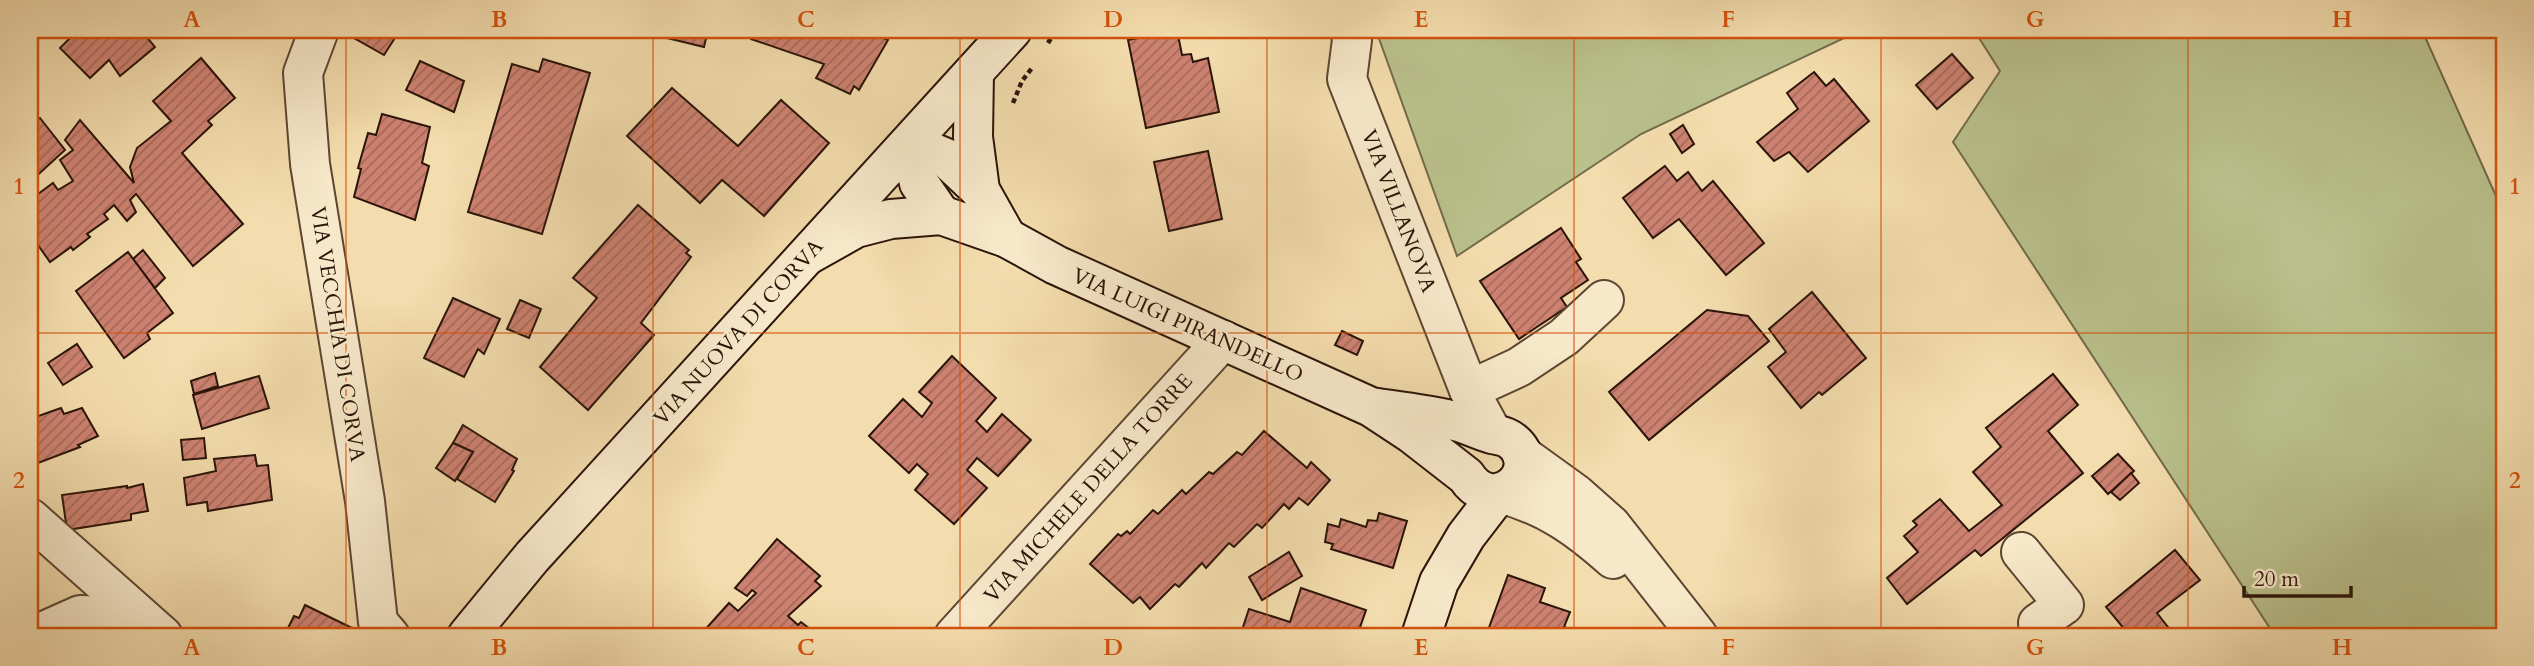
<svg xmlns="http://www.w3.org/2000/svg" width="2534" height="666" viewBox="0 0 2534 666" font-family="Cardo,serif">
  <defs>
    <pattern id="building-hatch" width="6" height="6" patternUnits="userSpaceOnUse" patternTransform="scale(1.75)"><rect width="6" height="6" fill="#cd8271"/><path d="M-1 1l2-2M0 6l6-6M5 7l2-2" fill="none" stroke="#a7695b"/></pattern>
  </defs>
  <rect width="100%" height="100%" fill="#f3dcad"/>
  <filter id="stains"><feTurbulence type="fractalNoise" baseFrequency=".00286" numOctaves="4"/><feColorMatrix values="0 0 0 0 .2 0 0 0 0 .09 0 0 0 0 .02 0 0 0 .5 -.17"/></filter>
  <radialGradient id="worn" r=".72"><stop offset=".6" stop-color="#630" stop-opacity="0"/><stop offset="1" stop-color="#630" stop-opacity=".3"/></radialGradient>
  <!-- grass -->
  <g fill="#b9c08b" stroke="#726a4a" stroke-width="2">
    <path d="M1376 30H1861L1641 134 1457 256Z"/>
    <path d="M1974 30H2422L2504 214V636H2275L1953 142 2000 71Z"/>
  </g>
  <!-- building -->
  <g fill="url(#building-hatch)" stroke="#2b1409" stroke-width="2">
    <path d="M78 30H141L155 47 120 76 109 60 90 78 60 48Z"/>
    <path d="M358 30H400L384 55 354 38Z"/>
    <path d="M634 30H708L704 47Z"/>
    <path d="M753 30H866L888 40 859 90 854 86 850 94 816 78 824 64 751 39Z"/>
    <path d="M1177 30 1182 55 1191 54 1193 62 1208 58 1219 112 1146 128 1128 40Z"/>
    <path d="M1952 54 1973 78 1937 109 1916 85Z"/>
    <path d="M201 58 235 98 208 121 212 125 182 153 243 224 193 266 136 194 130 200 136 212 127 221 114 205 104 214 108 219 87 234 90 237 73 250 71 247 50 262 30 234V200L53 183 58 190 73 181 60 160 73 150 65 140 80 120 134 183 130 167 137 148 171 121 153 101Z"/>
    <path d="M543 59 590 73 542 234 468 212 512 64 539 72Z"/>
    <path d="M420 61 464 81 454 112 406 90Z"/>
    <path d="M1814 72 1826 86 1834 79 1869 121 1808 172 1789 152 1774 161 1757 142 1798 109 1787 93Z"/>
    <path d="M672 88 738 146 781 100 829 143 764 216 722 180 700 203 627 136Z"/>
    <path d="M382 114 430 127 422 163 429 166 415 220 354 197 361 169 358 168 368 133 376 135Z"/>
    <path d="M40 118 65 150 30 182V119L32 123Z"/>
    <path d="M1683 125 1694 144 1682 153 1670 134Z"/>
    <path d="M1208 151 1222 219 1169 231 1154 162Z"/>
    <path d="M1665 166 1677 181 1688 172 1702 191 1713 181 1764 243 1726 275 1679 219 1653 238 1623 198Z"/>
    <path d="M638 205 689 250 686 253 691 257 641 323 654 335 588 410 540 367 597 298 573 278Z"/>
    <path d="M1561 228 1581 259 1576 262 1588 280 1561 298 1567 307 1519 339 1480 281Z"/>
    <path d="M143 250 165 278 155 288 133 259Z"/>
    <path d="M128 252 173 313 147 333 150 339 124 358 76 291Z"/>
    <path d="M1812 292 1866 358 1822 395 1819 392 1801 408 1768 367 1786 352 1769 329Z"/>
    <path d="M453 298 500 319 484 354 478 349 464 377 424 358Z"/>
    <path d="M520 300 541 309 529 338 507 329Z"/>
    <path d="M1707 310 1748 316 1769 341 1649 440 1609 392Z"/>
    <path d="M1342 331 1363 341 1357 355 1335 345Z"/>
    <path d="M77 344 92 367 63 385 48 363Z"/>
    <path d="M952 356 996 398 976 421 987 432 1002 414 1031 440 998 476 977 458 967 470 987 488 954 524 915 490 928 474 917 464 909 473 869 436 903 399 922 417 932 403 919 392Z"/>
    <path d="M215 373 218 386 194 394 191 381Z"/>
    <path d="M2053 374 2078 405 2048 431 2083 473 1981 556 1975 550 1907 604 1887 578 1918 552 1904 536 1917 525 1913 521 1940 499 1969 531 2002 505 1973 472 2001 447 1986 428Z"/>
    <path d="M259 376 269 408 202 429 193 395Z"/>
    <path d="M61 408 64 414 82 408 98 436 78 445 80 447 38 463 37 461 30 464V419Z"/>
    <path d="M463 425 517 459 512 470 514 471 495 502 457 479 473 452 453 443Z"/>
    <path d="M1264 431 1307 468 1311 462 1330 480 1308 505 1299 498 1289 509 1284 504 1262 528 1257 524 1234 547 1229 543 1206 568 1202 563 1179 587 1175 584 1150 609 1140 597 1133 603 1090 564 1118 534 1121 536 1127 531 1130 534 1153 510 1158 514 1182 490 1186 494 1209 472 1213 474 1237 452 1242 455Z"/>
    <path d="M204 438 206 458 183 460 181 440Z"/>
    <path d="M453 443 473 452 455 481 436 468Z"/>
    <path d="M2118 454 2134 471 2108 494 2092 476Z"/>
    <path d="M255 455 257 466 268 465 272 500 208 511 207 502 187 505 184 478 216 471 214 459Z"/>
    <path d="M2131 473 2139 483 2120 500 2111 492Z"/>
    <path d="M143 484 148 511 131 514V520L67 530 62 495 127 486V488Z"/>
    <path d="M1379 513 1407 521 1393 568 1331 549 1333 544 1325 542 1328 524 1339 527 1341 519 1366 527 1368 520 1377 521Z"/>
    <path d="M777 539 820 576 815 581 821 586 788 616 798 625 801 622 819 636H708L703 632 729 603 738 611 756 593 752 590 747 596 735 588Z"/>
    <path d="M2175 550 2200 580 2157 613 2175 636H2130L2106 607Z"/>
    <path d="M1289 552 1302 576 1262 600 1249 577Z"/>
    <path d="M1508 575 1545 588 1540 602 1570 612 1564 627 1591 636H1486Z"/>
    <path d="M1301 588 1366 610 1357 636H1240L1249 609 1290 622Z"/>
    <path d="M305 605 352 628 347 636H284L294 616 299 618Z"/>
  </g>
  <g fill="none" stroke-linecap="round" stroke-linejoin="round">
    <!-- street casing -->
    <g stroke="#5d4632" stroke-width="42">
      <g id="street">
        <path d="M319 30 303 73 310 164 365 501 378 622 390 636"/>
        <path d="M1350 30 1352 40 1347 79 1469 390 1493 434"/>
        <path d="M1469 390 1519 367 1564 337 1604 300"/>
        <path d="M1522 455 1576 494 1611 525 1698 636"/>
        <path d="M1499 493C1546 505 1577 527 1613 559"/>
        <path d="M30 518 163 636"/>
        <path d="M2021 552 2064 605 2038 623 2048 636"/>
        <path d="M33 636 80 615 117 616 151 627"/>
        <path d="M954 636 1223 340"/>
      </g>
    </g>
    <!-- secondary casing -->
    <g stroke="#2b1409" stroke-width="42">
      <g id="secondary">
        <path d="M974 72 973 137 980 190 1007 238"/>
        <path d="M910 143 946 158 980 190"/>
        <path d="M910 143 919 183 941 215"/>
        <path d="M808 255 856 228 891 219 941 215 1007 238 1056 265 1371 407 1412 434 1466 476C1495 520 1547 469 1512 441 1505 435 1500 436 1492 434 1478 430 1465 423 1451 420 1425 414 1398 411 1371 407"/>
        <path d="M467 636 532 557 1012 30"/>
        <path d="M1421 636 1439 582 1466 536 1499 493"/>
      </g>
    </g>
    <!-- path -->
    <g stroke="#2b1409" stroke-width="4.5" stroke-dasharray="5 3.5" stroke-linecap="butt">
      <path d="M1048 43 1056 30"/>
      <path d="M1013 103 1022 81 1032 68"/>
    </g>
    <!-- street -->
    <use href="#street" stroke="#f7e8ca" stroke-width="38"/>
    <!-- secondary -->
    <use href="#secondary" stroke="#f7e8ca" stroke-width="38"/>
  </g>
  <!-- grid -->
  <path fill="none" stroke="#d5520c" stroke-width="2" stroke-opacity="0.55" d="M346 30V636M653 30V636M960 30V636M1267 30V636M1574 30V636M1881 30V636M2188 30V636M30 333H2504"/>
  <g text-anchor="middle" stroke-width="5" stroke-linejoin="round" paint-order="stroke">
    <!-- street labels -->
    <g font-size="21" fill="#2b1409" stroke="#f7e8ca">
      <text transform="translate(1399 211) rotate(69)" y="7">VIA VILLANOVA</text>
      <text transform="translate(1188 325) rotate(24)" y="7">VIA LUIGI PIRANDELLO</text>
      <text transform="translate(738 332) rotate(-48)" y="7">VIA NUOVA DI CORVA</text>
      <text transform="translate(338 334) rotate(81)" y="7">VIA VECCHIA DI CORVA</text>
      <text transform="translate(1088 488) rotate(-48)" y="7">VIA MICHELE DELLA TORRE</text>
    </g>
  </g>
  <!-- margin -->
  <rect width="2534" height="666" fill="none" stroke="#f3dcad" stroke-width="77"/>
  <!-- scale -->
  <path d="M2244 586v10h107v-10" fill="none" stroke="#2b1409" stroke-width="3.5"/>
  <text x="2254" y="586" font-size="21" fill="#2b1409" stroke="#f7e8ca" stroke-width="5" paint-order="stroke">20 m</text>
  <rect x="38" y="38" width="2458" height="590" fill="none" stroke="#d5520c" stroke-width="2.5"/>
  <g font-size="23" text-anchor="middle" font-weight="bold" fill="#d5520c">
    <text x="192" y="27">A</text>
    <text x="499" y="27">B</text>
    <text x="806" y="27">C</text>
    <text x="1113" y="27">D</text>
    <text x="1421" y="27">E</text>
    <text x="1728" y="27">F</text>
    <text x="2035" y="27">G</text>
    <text x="2342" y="27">H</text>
    <text x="19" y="194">1</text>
    <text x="2515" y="194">1</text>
    <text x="19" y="488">2</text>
    <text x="2515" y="488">2</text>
    <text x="192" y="655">A</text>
    <text x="499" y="655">B</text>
    <text x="806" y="655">C</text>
    <text x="1113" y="655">D</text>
    <text x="1421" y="655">E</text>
    <text x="1728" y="655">F</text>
    <text x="2035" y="655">G</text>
    <text x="2342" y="655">H</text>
  </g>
  <rect width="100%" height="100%" filter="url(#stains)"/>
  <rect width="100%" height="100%" fill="url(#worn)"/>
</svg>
